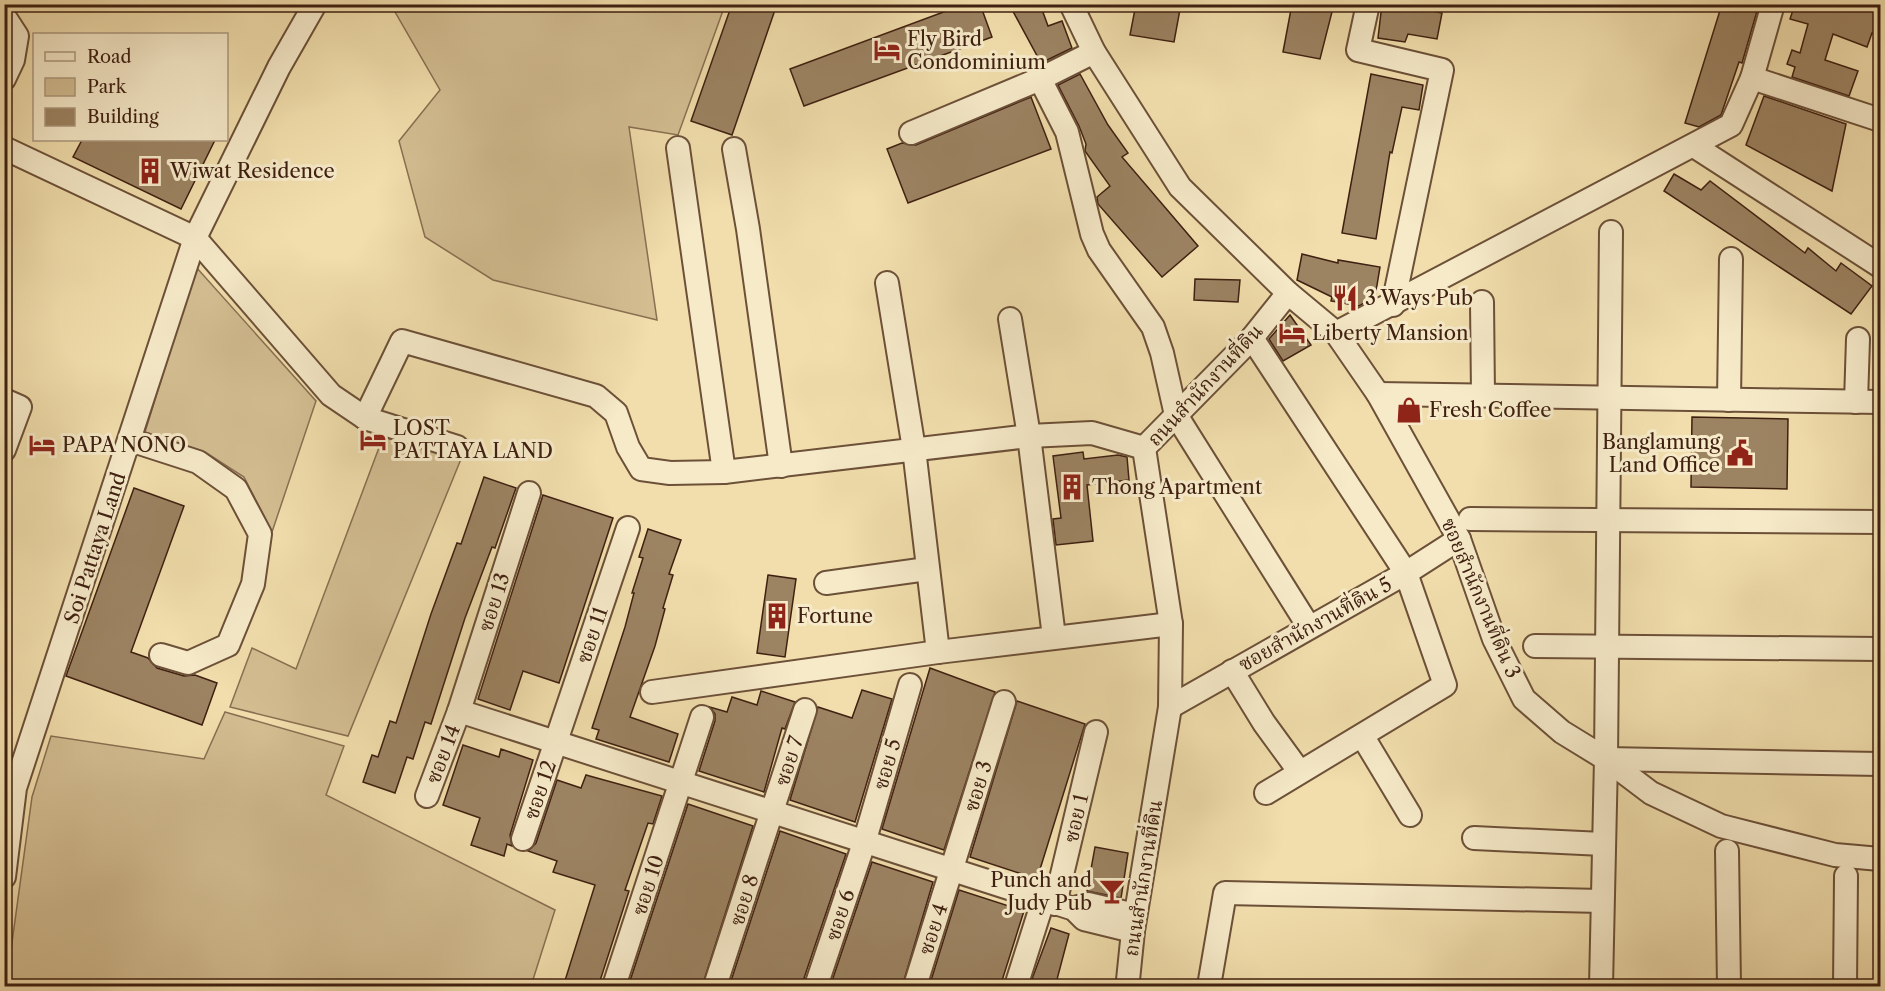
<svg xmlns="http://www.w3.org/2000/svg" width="1885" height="991" viewBox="0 0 1885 991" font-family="'Libre Caslon Text','Noto Serif Thai',serif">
  <rect width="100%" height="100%" fill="#f1deac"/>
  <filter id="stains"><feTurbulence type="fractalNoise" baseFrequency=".00333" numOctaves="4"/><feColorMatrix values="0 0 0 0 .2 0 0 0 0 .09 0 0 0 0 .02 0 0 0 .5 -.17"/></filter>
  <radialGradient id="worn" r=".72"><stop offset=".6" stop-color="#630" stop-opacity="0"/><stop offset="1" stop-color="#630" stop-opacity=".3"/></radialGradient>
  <!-- green -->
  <g fill="#d3be92" stroke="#896f52" stroke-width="1.5">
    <path d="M391 5H725L678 135 629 127 657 320 493 280 425 237 399 141 440 90Z"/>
    <path d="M196 267 316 401 272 532 244 477 205 452 145 432Z"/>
    <path d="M383 437 461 459 348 736 230 707 252 648 296 669Z"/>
    <path d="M225 712 344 746 326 795 555 910 531 986H6L32 797 51 736 204 759Z"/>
  </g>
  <!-- building -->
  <g fill="#9c8362" stroke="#3f2011" stroke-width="1.5">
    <path d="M732 4H777L732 135 691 121Z"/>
    <path d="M965 4H980L992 37 804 106 790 69Z"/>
    <path d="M1009 4H1040L1048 26 1062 21 1072 48 1041 63Z"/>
    <path d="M1136 4H1181L1174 42 1130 35Z"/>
    <path d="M1292 4H1334L1320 59 1283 52Z"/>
    <path d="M1382 4H1399L1442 13 1437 39 1408 34 1405 42 1378 38Z"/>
    <path d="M1722 4H1759L1742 63 1739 62 1721 115 1699 127 1685 123Z"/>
    <path d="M1795 4H1881V26L1877 35 1872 33 1867 47 1833 34 1825 60 1858 71 1849 96 1792 77 1795 67 1787 64 1792 50 1800 53 1808 24 1790 19Z"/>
    <path d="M1080 74 1108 125 1128 153 1122 157 1198 246 1162 277 1098 204 1097 197 1110 186 1085 151 1086 144 1079 126 1058 85Z"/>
    <path d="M1371 74 1423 85 1419 110 1402 107 1392 153 1390 152 1376 239 1342 233Z"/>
    <path d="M1764 96 1846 124 1832 191 1746 145Z"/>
    <path d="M1031 97 1051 149 908 203 887 149 902 143 916 145Z"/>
    <path d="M82 140H215L181 209 73 157Z"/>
    <path d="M1674 174 1701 190 1710 181 1805 253 1808 248 1836 271 1841 263 1872 286 1851 314 1664 191Z"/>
    <path d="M1302 254 1338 263V260L1380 267 1375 297 1359 306 1331 301 1332 297 1297 280Z"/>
    <path d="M1195 279 1240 280 1238 302 1194 300Z"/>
    <path d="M1290 315 1311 345 1283 361 1269 339Z"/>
    <path d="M1692 417 1788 419 1787 489 1691 487Z"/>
    <path d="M1083 452 1084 459 1118 455 1127 457 1129 480 1087 485 1093 541 1056 545 1053 519 1061 518 1053 456Z"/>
    <path d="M484 477 516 488 495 548 492 547 465 618 431 724 425 722 413 759 407 757 395 793 363 782 372 755 378 757 390 721 396 723 431 614 457 543 461 544Z"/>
    <path d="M134 488 184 506 131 652 148 658 157 668 184 676 195 675 217 683 202 725 66 676Z"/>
    <path d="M543 495 613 518 559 683 523 671 510 710 478 699Z"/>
    <path d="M648 529 681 540 669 574 673 575 663 608 665 609 655 646 630 717 678 734 669 762 596 739 599 730 592 728 625 627 634 593H632L643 558 639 557Z"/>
    <path d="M768 575 796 579 785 657 757 653Z"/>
    <path d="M930 668 995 692 944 850 882 829Z"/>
    <path d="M862 690 892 699 855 822 790 800 818 707 852 718Z"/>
    <path d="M761 691 795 702 785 729 782 728 764 792 699 771 715 721V714L710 707 727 712 732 697 757 705Z"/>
    <path d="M1017 701 1085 724 1037 879 970 857Z"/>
    <path d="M463 745 499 757 501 749 533 760 510 835 512 846 507 844 504 856 471 845 480 818 443 805Z"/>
    <path d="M586 775 662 796 653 824 648 823 637 855 625 890 629 891 598 987H563L595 885 553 872 557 861 528 851 536 843 557 780 581 788Z"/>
    <path d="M688 804 753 826 702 987H628Z"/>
    <path d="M780 831 846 854 801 987H729Z"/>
    <path d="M1095 847 1128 853 1121 898 1087 891Z"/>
    <path d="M872 862 933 882 902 987H837L831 984Z"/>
    <path d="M959 890 1024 911 1000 987H929Z"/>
    <path d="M1051 928 1069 934 1055 987 1032 979Z"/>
  </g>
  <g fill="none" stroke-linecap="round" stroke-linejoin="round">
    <!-- minor casing -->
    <g stroke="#6c5038" stroke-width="26">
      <g id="minor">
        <path d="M1071 4 1094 52 1180 187 1288 293 1252 338 1144 448 1171 624 1170 707 1133 931 1128 980 1130 986"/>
        <path d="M1368 4 1358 50 1442 70 1393 305"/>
        <path d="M4 16 17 36 13 60 4 79"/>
        <path d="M1752 78 1880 120"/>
        <path d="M1040 79 1067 132 1092 234 1099 250 1153 327 1162 353 1176 415 1309 627"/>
        <path d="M911 133 1040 79 1094 52"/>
        <path d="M1694 146 1880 266"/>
        <path d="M4 148 195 238 331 395 365 418 457 447"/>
        <path d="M678 148 724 472"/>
        <path d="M734 149 748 229 781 466"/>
        <path d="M887 283 914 449 938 652"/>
        <path d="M1288 293 1336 333 1378 394 1459 539 1494 639 1524 699 1562 732 1606 759 1651 793 1721 826 1835 855 1880 859"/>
        <path d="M1482 302 1483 395"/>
        <path d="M1010 319 1029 436 1054 637"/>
        <path d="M1336 333 1731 125 1752 78 1773 4"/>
        <path d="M1252 338 1406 573 1445 685 1266 793"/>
        <path d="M1378 394 1880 402"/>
        <path d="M4 400 20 407 4 450"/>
        <path d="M1729 400 1731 259"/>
        <path d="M1856 402 1858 339"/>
        <path d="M365 418 402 341 596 396 616 413 628 447 641 469 670 473 724 472 1029 436 1092 433 1144 448"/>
        <path d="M130 440 198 462 236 489 260 534 253 584 228 645 188 663 161 655"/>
        <path d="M1470 519 1880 522"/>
        <path d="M826 583 927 569"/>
        <path d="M1535 646 1880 649"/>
        <path d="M1232 671 1264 723 1299 771"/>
        <path d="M652 692 938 652 1171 624"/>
        <path d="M1170 707 1406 573 1459 539"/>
        <path d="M459 711 1074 909 1084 919 1133 931"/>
        <path d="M1363 737 1410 815"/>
        <path d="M1606 759 1880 764"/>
        <path d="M427 796 459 711 529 493"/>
        <path d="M1474 838 1603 844"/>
        <path d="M523 839 628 528"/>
        <path d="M1727 851 1729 986"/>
        <path d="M4 877 15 788 195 238 279 67 315 4"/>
        <path d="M1055 904 1096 732"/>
        <path d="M1075 908 1088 904 1135 915"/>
        <path d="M614 986 702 717"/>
        <path d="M715 986 805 710"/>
        <path d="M816 986 864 843 910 685"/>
        <path d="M915 986 1004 702"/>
        <path d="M1016 986 1043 901"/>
        <path d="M1209 986 1225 893 1602 901"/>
        <path d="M1601 986 1606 759 1611 232"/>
        <path d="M1845 986 1846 876"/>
      </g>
    </g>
    <!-- minor -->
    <use href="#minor" stroke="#f6eac9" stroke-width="22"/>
  </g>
  <!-- icons -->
  <defs>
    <g id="hotel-bare" transform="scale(2.07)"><path d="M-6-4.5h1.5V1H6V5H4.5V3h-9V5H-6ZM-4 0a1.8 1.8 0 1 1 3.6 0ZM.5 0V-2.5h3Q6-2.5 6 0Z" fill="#8f2418" stroke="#f6eac9" stroke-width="2.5" paint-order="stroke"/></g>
    <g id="building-bare" transform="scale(2.07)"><path d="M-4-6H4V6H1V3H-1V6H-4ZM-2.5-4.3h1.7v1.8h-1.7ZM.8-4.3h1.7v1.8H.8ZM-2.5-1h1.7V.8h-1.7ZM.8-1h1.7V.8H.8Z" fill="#8f2418" stroke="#f6eac9" stroke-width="2.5" paint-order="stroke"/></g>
    <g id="restaurant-bare" transform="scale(2.07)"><path d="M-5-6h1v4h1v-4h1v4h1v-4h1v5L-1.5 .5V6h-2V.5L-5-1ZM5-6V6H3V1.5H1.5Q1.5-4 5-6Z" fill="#8f2418" stroke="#f6eac9" stroke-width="2.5" paint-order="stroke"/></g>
    <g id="shop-bare" transform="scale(2.07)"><path d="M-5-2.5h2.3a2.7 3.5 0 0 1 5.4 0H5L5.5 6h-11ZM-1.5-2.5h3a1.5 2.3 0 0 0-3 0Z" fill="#8f2418" stroke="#f6eac9" stroke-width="2.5" paint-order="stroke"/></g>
    <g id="civic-bare" transform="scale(2.07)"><path d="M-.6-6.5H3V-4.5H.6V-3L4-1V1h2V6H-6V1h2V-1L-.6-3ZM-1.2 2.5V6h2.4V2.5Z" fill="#8f2418" stroke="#f6eac9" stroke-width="2.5" paint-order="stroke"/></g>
    <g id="bar-bare" transform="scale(2.07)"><path d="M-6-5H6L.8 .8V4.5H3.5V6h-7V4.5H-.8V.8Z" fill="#8f2418" stroke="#f6eac9" stroke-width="2.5" paint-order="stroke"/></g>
  </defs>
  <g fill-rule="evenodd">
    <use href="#hotel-bare" x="887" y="50"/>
    <use href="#building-bare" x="150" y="171"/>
    <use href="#restaurant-bare" x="1345" y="298"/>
    <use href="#hotel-bare" x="1292" y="333"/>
    <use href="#shop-bare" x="1409" y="410"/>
    <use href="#hotel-bare" x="373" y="440"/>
    <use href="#hotel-bare" x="42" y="445"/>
    <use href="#civic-bare" x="1740" y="453"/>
    <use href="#building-bare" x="1072" y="487"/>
    <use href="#building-bare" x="777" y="616"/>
    <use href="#bar-bare" x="1112" y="891"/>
  </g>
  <g text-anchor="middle" stroke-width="6" stroke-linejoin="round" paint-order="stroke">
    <!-- poi labels -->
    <g font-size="20" fill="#3f2011" stroke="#f6eac9" text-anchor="start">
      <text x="907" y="46">Fly Bird<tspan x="907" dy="23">Condominium</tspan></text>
      <text x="170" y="178">Wiwat Residence</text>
      <text x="1365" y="305">3 Ways Pub</text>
      <text x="1312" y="340">Liberty Mansion</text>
      <text x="1429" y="417">Fresh Coffee</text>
      <text x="393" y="435">LOST<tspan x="393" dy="23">PATTAYA LAND</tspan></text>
      <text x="1720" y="449" text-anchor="end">Banglamung<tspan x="1720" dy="23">Land Office</tspan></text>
      <text x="62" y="452">PAPA NONO</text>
      <text x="1092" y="494">Thong Apartment</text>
      <text x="797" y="623">Fortune</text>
      <text x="1092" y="887" text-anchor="end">Punch and<tspan x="1092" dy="23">Judy Pub</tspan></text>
    </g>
    <!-- street labels -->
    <g font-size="20" fill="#3f2011" stroke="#f6eac9">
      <text transform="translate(1205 385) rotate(-47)" y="7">ถนนสำนักงานที่ดิน</text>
      <text transform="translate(95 548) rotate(-72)" y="7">Soi Pattaya Land</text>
      <text transform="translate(1481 598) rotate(67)" y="7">ซอยสำนักงานที่ดิน 3</text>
      <text transform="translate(494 602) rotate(-72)" y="7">ซอย 13</text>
      <text transform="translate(1315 624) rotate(-29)" y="7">ซอยสำนักงานที่ดิน 5</text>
      <text transform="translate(592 635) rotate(-71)" y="7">ซอย 11</text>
      <text transform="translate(443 754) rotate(-69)" y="7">ซอย 14</text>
      <text transform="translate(789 761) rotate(-72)" y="7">ซอย 7</text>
      <text transform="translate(887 764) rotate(-74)" y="7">ซอย 5</text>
      <text transform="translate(978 786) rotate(-73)" y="7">ซอย 3</text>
      <text transform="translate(540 790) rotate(-71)" y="7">ซอย 12</text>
      <text transform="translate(1076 818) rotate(-77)" y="7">ซอย 1</text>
      <text transform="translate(1143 878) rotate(-81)" y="7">ถนนสำนักงานที่ดิน</text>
      <text transform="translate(648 885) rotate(-72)" y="7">ซอย 10</text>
      <text transform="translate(744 900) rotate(-72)" y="7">ซอย 8</text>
      <text transform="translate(840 915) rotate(-72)" y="7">ซอย 6</text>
      <text transform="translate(933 929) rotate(-72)" y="7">ซอย 4</text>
    </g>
  </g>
  <!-- margin -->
  <rect width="1885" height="991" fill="none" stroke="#f1deac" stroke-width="24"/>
  <rect x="6" y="6" width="1873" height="979" fill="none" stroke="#3f2011" stroke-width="3"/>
  <rect x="12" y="12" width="1861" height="967" fill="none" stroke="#3f2011" stroke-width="1.5"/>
  <!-- legend -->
  <rect x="33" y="33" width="195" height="108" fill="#f6eac9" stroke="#ad997f" stroke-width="1.5"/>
  <rect x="45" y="52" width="30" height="9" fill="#f6eac9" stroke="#ad997f" stroke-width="1.5"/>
  <text x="87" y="63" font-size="18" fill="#3f2011">Road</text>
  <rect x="45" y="78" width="30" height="18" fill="#d3be92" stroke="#ad997f" stroke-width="1.5"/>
  <text x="87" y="93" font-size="18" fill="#3f2011">Park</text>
  <rect x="45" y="108" width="30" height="18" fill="#9c8362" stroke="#ad997f" stroke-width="1.5"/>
  <text x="87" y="123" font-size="18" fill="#3f2011">Building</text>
  <rect width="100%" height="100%" filter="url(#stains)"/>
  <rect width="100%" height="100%" fill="url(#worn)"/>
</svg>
